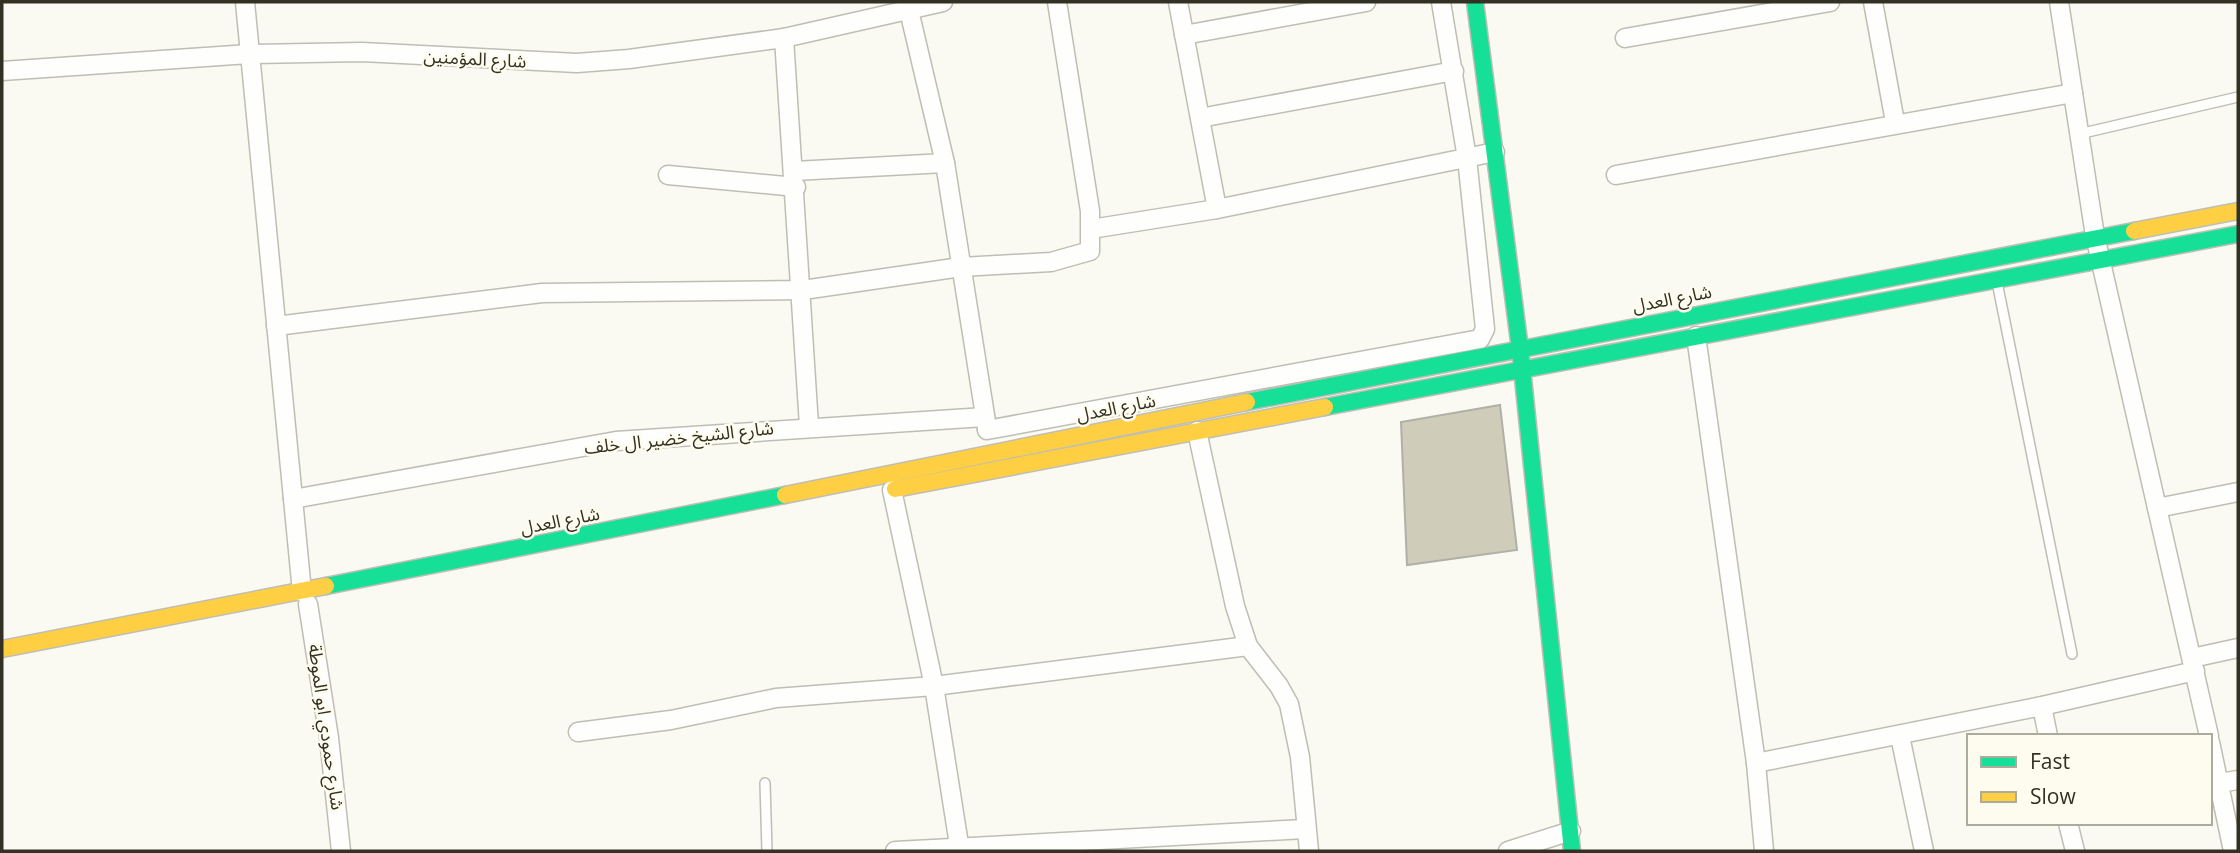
<svg xmlns="http://www.w3.org/2000/svg" width="2240" height="853" viewBox="0 0 2240 853" font-family="'Open Sans','Noto Sans Arabic',sans-serif">
  <rect width="100%" height="100%" fill="#faf9f2"/>
  <!-- building -->
  <path fill="#d0ccba" stroke="#b1b0a7" stroke-width="2" d="M1500 405 1517 550 1407 565 1401 422Z"/>
  <g fill="none" stroke-linecap="round" stroke-linejoin="round">
    <!-- lane casing -->
    <g stroke="#bfbeb4" stroke-width="12">
      <g id="lane">
        <path d="M2079 134 2238 97"/>
        <path d="M1997 282 2072 654"/>
        <path d="M765 783 767 851"/>
      </g>
    </g>
    <!-- street casing -->
    <g stroke="#bfbeb4" stroke-width="21">
      <g id="street">
        <path d="M245 2 302 592"/>
        <path d="M907 2 945 163 987 428"/>
        <path d="M1178 2 1217 209"/>
        <path d="M1873 2 1895 122"/>
        <path d="M2059 2 2095 236 2209 736"/>
        <path d="M1184 35 1366 2"/>
        <path d="M784 38 809 426"/>
        <path d="M1625 38 1830 2"/>
        <path d="M2 71 249 54 362 52 577 63 629 59 784 38 943 2"/>
        <path d="M1200 118 1454 71"/>
        <path d="M794 171 945 163"/>
        <path d="M668 175 796 187"/>
        <path d="M1616 175 2073 93"/>
        <path d="M1091 229 1217 209 1495 152"/>
        <path d="M276 326 542 293 803 290 961 267 1051 262 1090 251V211L1057 2"/>
        <path d="M1696 336 1756 763 1764 851"/>
        <path d="M987 430 1480 339 1485 329 1467 158 1441 2"/>
        <path d="M1197 431 1235 606 1248 646 1279 686 1289 704 1300 757 1309 851"/>
        <path d="M892 490 934 686 960 851"/>
        <path d="M293 499 616 441 985 417"/>
        <path d="M2157 508 2238 492"/>
        <path d="M308 604 329 738 341 851"/>
        <path d="M2192 658 2238 648"/>
        <path d="M2042 706 2048 736"/>
        <path d="M578 732 671 720 776 698 934 686 1248 646"/>
        <path d="M1900 736 1924 851"/>
        <path d="M2210 742 2233 851"/>
        <path d="M1756 763 2042 706 2195 671"/>
        <path d="M2219 783 2238 780"/>
        <path d="M2068 823 2075 851"/>
        <path d="M895 851 1305 829"/>
        <path d="M1508 851 1571 831"/>
      </g>
    </g>
    <!-- fast casing -->
    <g stroke="#bfbeb4" stroke-width="19">
      <g id="fast">
        <path d="M1475 2 1520 349 1572 851"/>
        <path d="M1247 402 2134 231"/>
        <path d="M1325 407 2238 234"/>
        <path d="M326 586 785 495"/>
      </g>
    </g>
    <!-- slow casing -->
    <g stroke="#bfbeb4" stroke-width="19">
      <g id="slow">
        <path d="M2134 231 2238 211"/>
        <path d="M895 489 1325 407"/>
        <path d="M785 495 1247 402"/>
        <path d="M2 649 326 586"/>
      </g>
    </g>
    <!-- lane -->
    <use href="#lane" stroke="#fefefd" stroke-width="9"/>
    <!-- street -->
    <use href="#street" stroke="#fefefd" stroke-width="18"/>
    <!-- fast -->
    <use href="#fast" stroke="#16e098" stroke-width="16"/>
    <!-- slow -->
    <use href="#slow" stroke="#ffcf43" stroke-width="16"/>
  </g>
  <g text-anchor="middle" stroke-width="5" stroke-linejoin="round" paint-order="stroke">
    <!-- street labels -->
    <g font-size="18" fill="#333124" stroke="#fefcee">
      <text transform="translate(475 59) rotate(3)" y="6">شارع المؤمنين</text>
      <text transform="translate(1672 299) rotate(-11)" y="6">شارع العدل</text>
      <text transform="translate(1116 408) rotate(-11)" y="6">شارع العدل</text>
      <text transform="translate(679 438) rotate(-6)" y="6">شارع الشيخ خضير ال خلف</text>
      <text transform="translate(560 521) rotate(-11)" y="6">شارع العدل</text>
      <text transform="translate(326 727) rotate(82)" y="6">شارع حمودي ابو الموطة</text>
    </g>
  </g>
  <!-- border -->
  <rect width="2240" height="853" fill="none" stroke="#333124" stroke-width="7"/>
  <!-- legend -->
  <rect x="1967" y="734" width="245" height="91" fill="#fefcee" stroke="#adab9d" stroke-width="2"/>
  <rect x="1981" y="757" width="35" height="10" fill="#16e098" stroke="#adab9d" stroke-width="2"/>
  <text x="2030" y="769" font-size="21" fill="#333124">Fast</text>
  <rect x="1981" y="792" width="35" height="10" fill="#ffcf43" stroke="#adab9d" stroke-width="2"/>
  <text x="2030" y="804" font-size="21" fill="#333124">Slow</text>
</svg>
